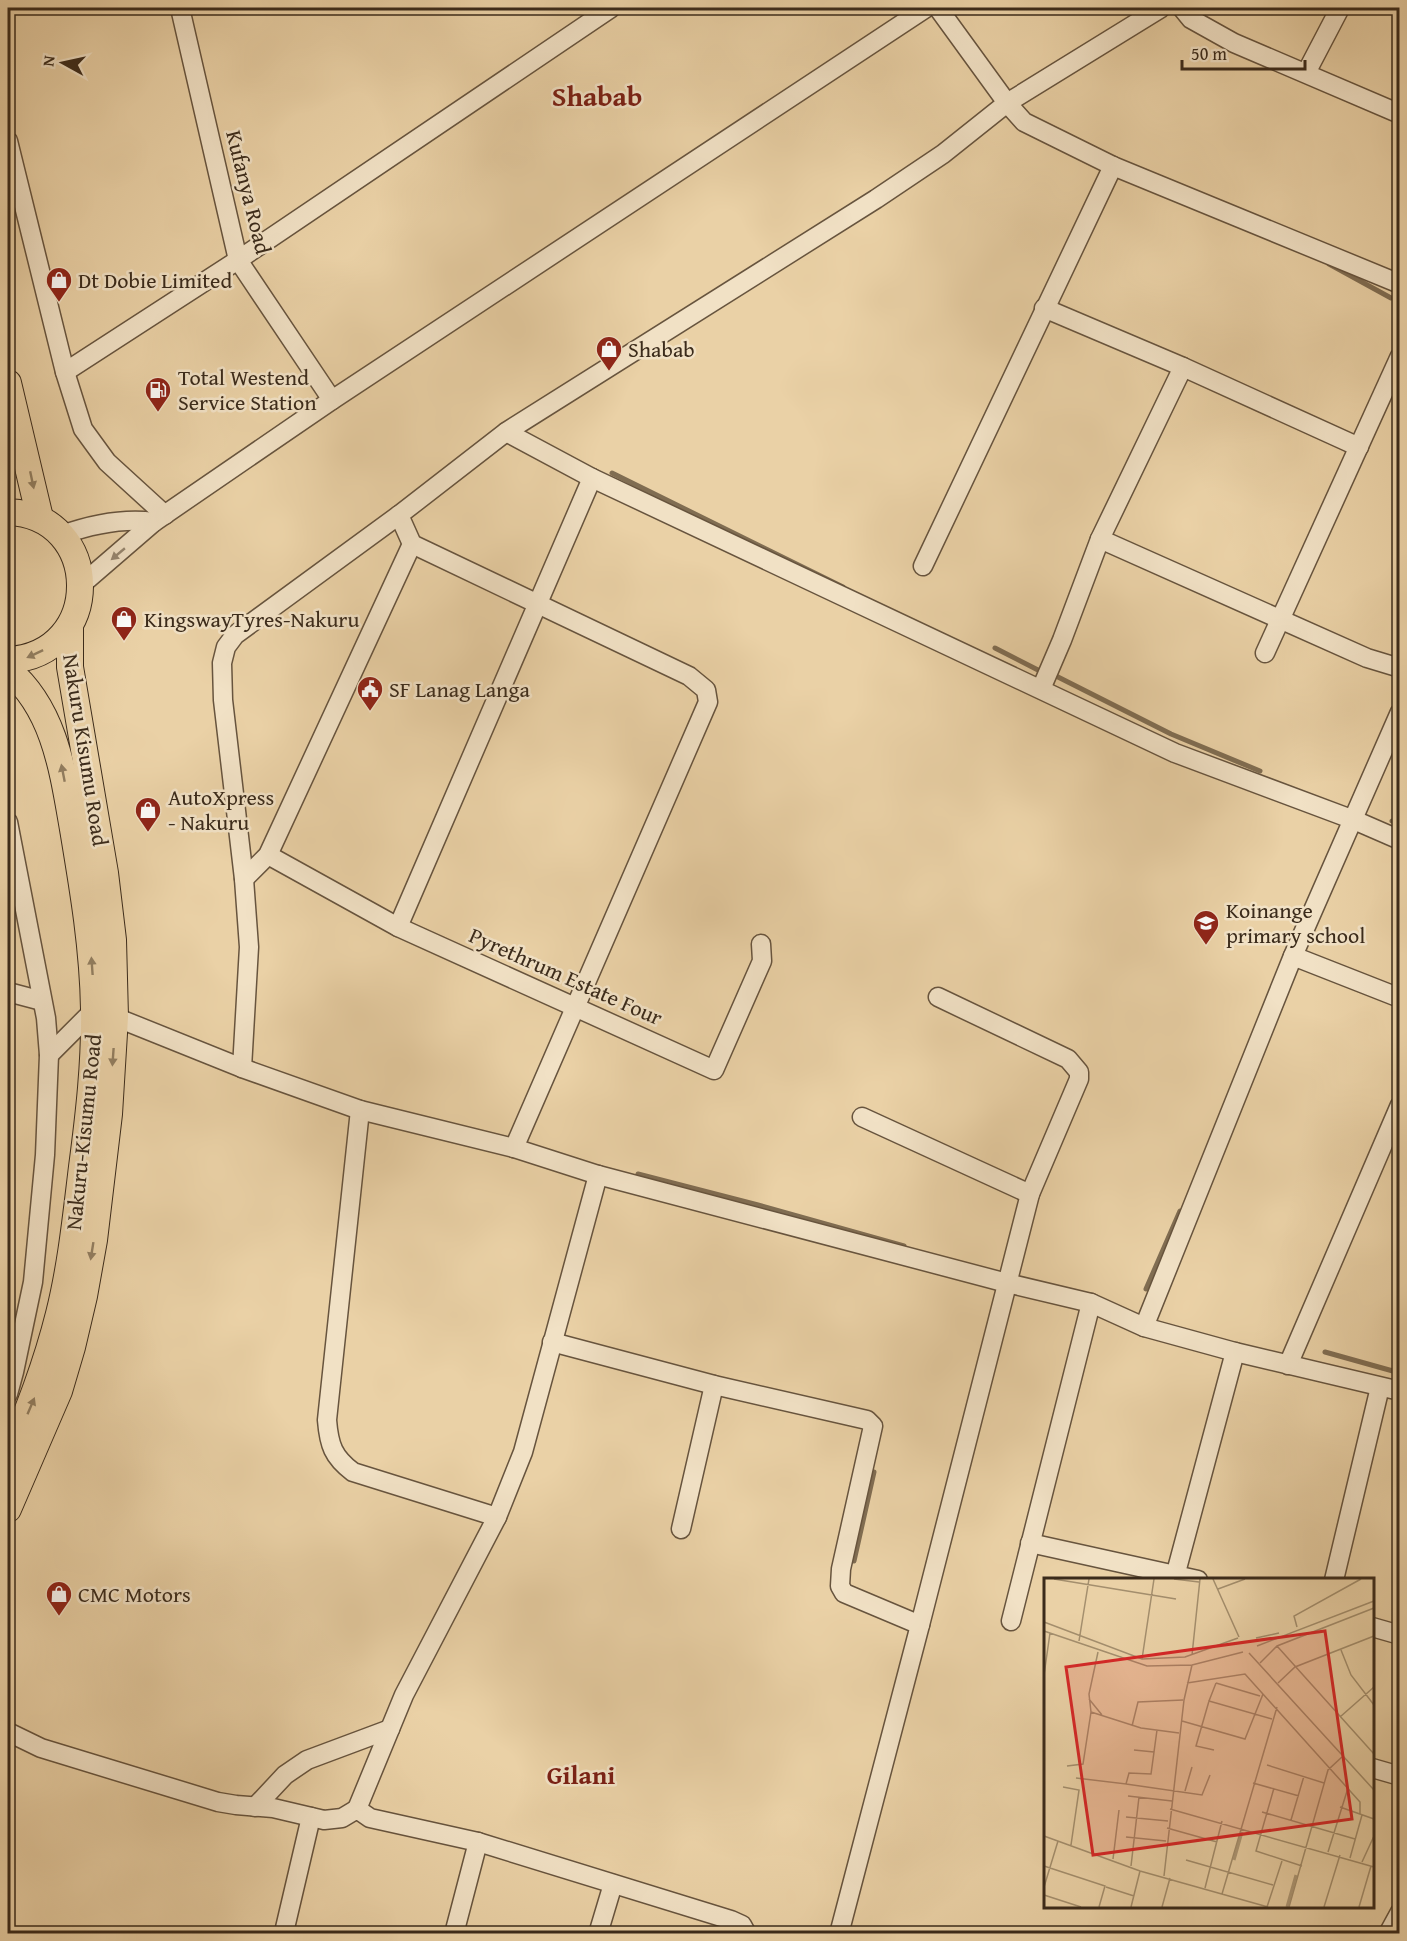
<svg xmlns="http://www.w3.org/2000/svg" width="1407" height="1941" viewBox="0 0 1407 1941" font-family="'Gentium Book Plus',serif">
  <rect width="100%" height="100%" fill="#ead1a6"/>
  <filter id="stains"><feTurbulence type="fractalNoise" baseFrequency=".00333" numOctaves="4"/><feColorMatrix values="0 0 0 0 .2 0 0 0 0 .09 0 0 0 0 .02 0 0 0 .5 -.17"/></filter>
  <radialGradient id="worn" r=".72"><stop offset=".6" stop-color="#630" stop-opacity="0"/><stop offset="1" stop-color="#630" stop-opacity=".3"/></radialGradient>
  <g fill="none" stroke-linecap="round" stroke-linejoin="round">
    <!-- stream -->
    <g stroke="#806d52" stroke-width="5">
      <path d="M1329 264 1391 298"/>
      <path d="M612 473 843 587"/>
      <path d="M995 648 1038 670"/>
      <path d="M1056 676 1171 734 1260 771"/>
      <path d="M1392 821 1400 824"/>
      <path d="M638 1174 758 1205 904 1246"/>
      <path d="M1146 1289 1180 1211"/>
      <path d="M1325 1352 1400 1373"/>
      <path d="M854 1561 874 1472"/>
    </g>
    <!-- minor casing -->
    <g stroke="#67543e" stroke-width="21">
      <g id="minor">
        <path d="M180 8 238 260 332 400"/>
        <path d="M938 8 1007 103 1024 122 1113 166 1400 284"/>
        <path d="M1182 8 1191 19 1234 43 1400 114"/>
        <path d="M1306 73 1340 8"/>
        <path d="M8 141 65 372 83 429 107 462 165 515"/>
        <path d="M1044 308 1183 367 1359 447"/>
        <path d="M65 372 238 260 611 8"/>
        <path d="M506 432 592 478 1175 753 1354 820 1400 840"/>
        <path d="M399 515 412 544 689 676 706 690 708 702 514 1148"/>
        <path d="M62 535C90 525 124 518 154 522"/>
        <path d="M1100 539 1367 658 1400 668"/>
        <path d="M923 566 1113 166"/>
        <path d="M81 585 154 522 332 400 926 8"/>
        <path d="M1265 653 1400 356"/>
        <path d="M1041 689 1062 640 1100 539 1183 367"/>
        <path d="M8 822 46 1018 49 1055 45 1155 33 1282 14 1372 8 1394"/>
        <path d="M268 855 398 927 592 478"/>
        <path d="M244 879 268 855 412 544"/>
        <path d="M398 927 714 1070 762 961 761 944"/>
        <path d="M1293 956 1400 998"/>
        <path d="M8 992 42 1001"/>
        <path d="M115 1017 242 1068 360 1110 514 1148 598 1175 1007 1283 1091 1303 1144 1327 1235 1352 1400 1391"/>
        <path d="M49 1055 94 1010"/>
        <path d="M242 1068 249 947 244 879 223 700 222 663 226 647 235 635 399 515 506 432 876 199 943 154 1007 103 1161 8"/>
        <path d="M360 1110 327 1420C329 1445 333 1457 353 1472L497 1517"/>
        <path d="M862 1117 1030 1194"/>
        <path d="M1144 1327 1293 956 1400 712"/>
        <path d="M552 1342 714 1385 867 1420 873 1426 841 1569 840 1586 844 1593 920 1625 839 1934"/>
        <path d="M1288 1365 1400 1105"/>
        <path d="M681 1529 714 1385"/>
        <path d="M1030 1543 1198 1580"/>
        <path d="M1174 1580 1235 1352"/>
        <path d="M1334 1580 1380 1387"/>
        <path d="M1011 1621 1091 1303"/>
        <path d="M920 1625 1030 1194 1079 1079V1072L1068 1059 938 997"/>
        <path d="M1372 1627 1400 1635"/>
        <path d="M8 1732 41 1748 218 1802 236 1805 273 1808 324 1820 342 1818 357 1809 370 1818 478 1842 731 1920 742 1925 747 1934"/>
        <path d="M1372 1768 1400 1776"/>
        <path d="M255 1807 285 1775 307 1760 390 1729"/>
        <path d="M357 1809 404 1695 497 1517 523 1452 598 1175"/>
        <path d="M285 1928 311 1817"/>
        <path d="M455 1930 478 1842"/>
        <path d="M598 1934 613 1884"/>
        <path d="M1388 1934 1400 1912"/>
      </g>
    </g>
    <!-- highway casing -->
    <g stroke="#3b2b1b" stroke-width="28">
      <g id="highway">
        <path d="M8 383 40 518"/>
        <path d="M8 512C103 515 105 655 8 660"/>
        <path d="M8 670C55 709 63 772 73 829 83 889 93 948 94 1009 95 1062 89 1114 82 1167 76 1216 71 1266 59 1314 46 1366 28 1411 8 1459"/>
        <path d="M8 1509 59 1391 72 1347 84 1296 94 1240 109 1114 115 1017 113 940 105 873 70 667V626"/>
      </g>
    </g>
    <!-- minor -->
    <use href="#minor" stroke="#f1e1c5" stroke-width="18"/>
    <!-- highway -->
    <use href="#highway" stroke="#ead1a6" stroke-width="26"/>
  </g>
  <!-- one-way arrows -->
  <defs><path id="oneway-solid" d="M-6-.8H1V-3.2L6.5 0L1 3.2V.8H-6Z" transform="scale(1.5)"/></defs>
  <g fill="#927e60">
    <use href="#oneway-solid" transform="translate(32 480) rotate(78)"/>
    <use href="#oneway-solid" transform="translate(35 654) rotate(155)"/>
    <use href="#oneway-solid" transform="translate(63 773) rotate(-101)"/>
    <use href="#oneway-solid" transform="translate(92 966) rotate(-94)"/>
    <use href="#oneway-solid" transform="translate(113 1057) rotate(94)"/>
    <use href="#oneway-solid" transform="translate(92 1251) rotate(99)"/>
    <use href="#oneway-solid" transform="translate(31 1406) rotate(-67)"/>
  </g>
  <use fill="#968670" href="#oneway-solid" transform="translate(118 554) rotate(140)"/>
  <!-- icons -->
  <defs>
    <g id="shop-pin" transform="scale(1.35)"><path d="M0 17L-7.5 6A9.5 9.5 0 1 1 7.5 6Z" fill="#8f2418" stroke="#f1e1c5"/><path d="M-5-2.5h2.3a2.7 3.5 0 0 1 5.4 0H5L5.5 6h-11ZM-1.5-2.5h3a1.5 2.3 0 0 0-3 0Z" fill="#fff"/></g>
    <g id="fuel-pin" transform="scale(1.35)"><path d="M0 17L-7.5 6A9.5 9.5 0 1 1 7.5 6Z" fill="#8f2418" stroke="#f1e1c5"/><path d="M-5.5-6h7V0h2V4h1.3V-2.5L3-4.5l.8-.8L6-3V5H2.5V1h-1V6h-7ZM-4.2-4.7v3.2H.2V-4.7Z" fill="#fff"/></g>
    <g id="civic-pin" transform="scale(1.35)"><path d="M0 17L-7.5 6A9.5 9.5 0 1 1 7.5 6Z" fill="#8f2418" stroke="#f1e1c5"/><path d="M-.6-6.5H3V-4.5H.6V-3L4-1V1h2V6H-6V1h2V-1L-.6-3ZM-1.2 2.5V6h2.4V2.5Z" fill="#fff"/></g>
    <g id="school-pin" transform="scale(1.35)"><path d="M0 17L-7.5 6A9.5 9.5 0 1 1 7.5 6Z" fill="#8f2418" stroke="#f1e1c5"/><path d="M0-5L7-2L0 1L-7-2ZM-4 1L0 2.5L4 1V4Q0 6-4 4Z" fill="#fff"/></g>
  </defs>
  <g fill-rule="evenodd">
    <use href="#shop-pin" x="59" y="280"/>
    <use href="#shop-pin" x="609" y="349"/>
    <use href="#fuel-pin" x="158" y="390"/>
    <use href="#shop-pin" x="124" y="619"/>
    <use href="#civic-pin" x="370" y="689"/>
    <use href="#shop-pin" x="148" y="810"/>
    <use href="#school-pin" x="1206" y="923"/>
    <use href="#shop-pin" x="59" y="1594"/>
  </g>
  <g text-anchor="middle" stroke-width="5" stroke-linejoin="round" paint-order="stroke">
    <!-- street labels -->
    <g font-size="22" fill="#3b2b1b" stroke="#f1e1c5">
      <text transform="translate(249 192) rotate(76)" y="8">Kufanya Road</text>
      <text transform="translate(86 750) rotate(81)" y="8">Nakuru Kisumu Road</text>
      <text transform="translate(566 976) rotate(24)" y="8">Pyrethrum Estate Four</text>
      <text transform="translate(83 1132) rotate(-84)" y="8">Nakuru-Kisumu Road</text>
    </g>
    <!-- poi labels -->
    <g font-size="22" fill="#3b2b1b" stroke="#f1e1c5" text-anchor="start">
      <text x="78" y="288">Dt Dobie Limited</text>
      <text x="628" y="357">Shabab</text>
      <text x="178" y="385">Total Westend<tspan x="178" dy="25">Service Station</tspan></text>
      <text x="144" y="627">KingswayTyres-Nakuru</text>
      <text x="389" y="697">SF Lanag Langa</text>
      <text x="168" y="805">AutoXpress<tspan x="168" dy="25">- Nakuru</tspan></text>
      <text x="1226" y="918">Koinange<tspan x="1226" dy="25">primary school</tspan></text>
      <text x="78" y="1602">CMC Motors</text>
    </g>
    <!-- quarter labels -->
    <g font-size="26" font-weight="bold" fill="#7a1f14" stroke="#f1e1c5">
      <text x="581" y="1784">Gilani</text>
    </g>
    <!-- district labels -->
    <g font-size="28" font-weight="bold" fill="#7a1f14" stroke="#f1e1c5">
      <text x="597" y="106">Shabab</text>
    </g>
  </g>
  <!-- overview -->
  <g transform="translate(1044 1578)">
    <rect width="330" height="330" fill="#ead1a6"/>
    <path fill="none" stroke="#ae9977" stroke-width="3" d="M190 282 198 254M243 329 252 297"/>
    <path fill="none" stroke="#a48f6e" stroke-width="1.5" d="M10 1 132 21M130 1 155 4M169 1 195 59M174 11 201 1M0 44 98 81 141 79 194 60M253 49 250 38 317 1M0 53 103 88 148 87 199 74M212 60 235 55M35 63 45 1M213 68 330 23M233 68 330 176M297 72 307 97 330 127M205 75 330 212M148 77 156 1M98 81 110 1M216 85 233 68 330 30M0 97 6 55M143 105 201 96 316 224V236M172 105 165 123 228 141M172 105 216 118M234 105 251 89 330 58M45 121 58 137M165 123 152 168 170 172M47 134 97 150 135 155M296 139 330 109M138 143 201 161 219 116M88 148 94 124 139 122M90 172 110 174M223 187 280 205M23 188 39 186 47 134 45 116 54 74M32 200 82 206 85 195 107 196 113 152M209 205 255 218M82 206 158 217 166 197M19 209 35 212 27 267M230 210 212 273 258 288M141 213 148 189M84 218 128 223M296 229 330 241M126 231 330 289M218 234 311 261M82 239 124 243M247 242 260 198M123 250 173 264M0 258 96 293 224 329M82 259 122 263M284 274 304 210M306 280 318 237M69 281 75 232M142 282 229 307M318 284 330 258M0 288 61 308 55 329M87 288 95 219M120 298 140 122 148 87M0 309 14 263M62 309 90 318M161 310 178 243M178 316 233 129M0 317 37 329M87 329 96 293M118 329 126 300M223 329 238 283M245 329 284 192 299 178M280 329 296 277M315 329 327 288"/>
    <path fill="#d62828" fill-opacity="0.15" stroke="#d62828" stroke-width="3" d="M281 53 308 241 49 277 22 89Z"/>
    <rect width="330" height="330" fill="none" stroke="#3b2b1b" stroke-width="3"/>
  </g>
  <!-- margin -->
  <rect width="1407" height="1941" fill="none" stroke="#ead1a6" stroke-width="30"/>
  <rect x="9" y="9" width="1389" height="1923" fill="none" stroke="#3b2b1b" stroke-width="3"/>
  <rect x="15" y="15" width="1377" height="1911" fill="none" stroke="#3b2b1b" stroke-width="1.5"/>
  <!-- north arrow -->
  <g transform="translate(63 63) rotate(278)" stroke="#f1e1c5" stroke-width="4.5" paint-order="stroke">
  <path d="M0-4.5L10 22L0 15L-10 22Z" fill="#3b2b1b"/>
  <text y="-9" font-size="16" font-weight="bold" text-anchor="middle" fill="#3b2b1b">N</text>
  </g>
  <!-- scale -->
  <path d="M1182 60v9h123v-9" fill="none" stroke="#3b2b1b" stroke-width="3"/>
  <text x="1191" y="60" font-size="18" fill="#3b2b1b" stroke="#f1e1c5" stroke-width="4.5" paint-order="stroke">50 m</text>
  <rect width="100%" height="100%" filter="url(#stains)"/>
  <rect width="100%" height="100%" fill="url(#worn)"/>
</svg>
